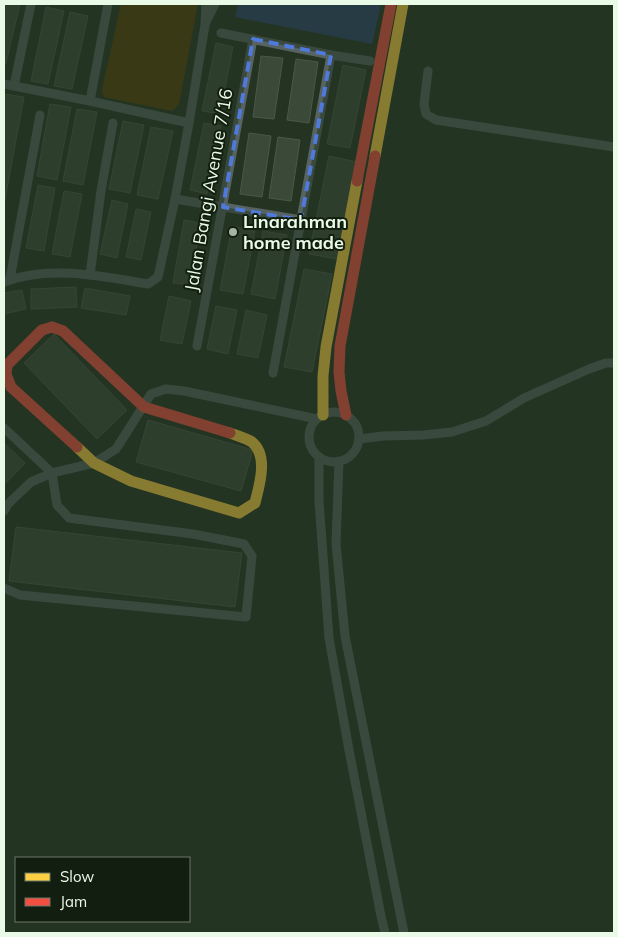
<svg xmlns="http://www.w3.org/2000/svg" width="618" height="937" viewBox="0 0 618 937" font-family="Mulish,sans-serif">
  <rect width="100%" height="100%" fill="#253422"/>
  <!-- green -->
  <path fill="#553f05" d="M121 4H198L179 104 172 111 104 97 102 90Z"/>
  <!-- water -->
  <path fill="#2a436d" d="M238 4H381L372 44 235 17Z"/>
  <!-- building -->
  <g fill="#3a4938" stroke="#4b5848">
    <path d="M4 4H20L6 63H4Z"/>
    <path d="M46 7 64 11 48 84 31 81Z"/>
    <path d="M70 12 88 16 72 89 54 86Z"/>
    <path d="M216 43 233 47 220 114 202 111Z"/>
    <path d="M261 56 283 58 274 119 253 117Z"/>
    <path d="M296 59 318 62 309 123 287 120Z"/>
    <path d="M343 65 366 70 350 148 327 144Z"/>
    <path d="M4 94 24 97 4 205Z"/>
    <path d="M50 104 71 107 57 180 37 176Z"/>
    <path d="M77 109 97 112 83 185 63 181Z"/>
    <path d="M123 121 144 125 130 193 109 189Z"/>
    <path d="M204 123 221 126 207 194 190 190Z"/>
    <path d="M151 127 173 131 158 199 137 195Z"/>
    <path d="M249 133 271 136 262 197 240 194Z"/>
    <path d="M278 137 300 140 291 201 269 198Z"/>
    <path d="M329 156 357 162 337 259 309 254Z"/>
    <path d="M38 185 55 188 44 251 26 248Z"/>
    <path d="M64 191 82 194 70 257 52 254Z"/>
    <path d="M112 200 128 204 117 258 100 254Z"/>
    <path d="M136 209 151 212 141 260 126 257Z"/>
    <path d="M184 220 201 223 190 285 173 283Z"/>
    <path d="M232 226 255 231 243 294 220 290Z"/>
    <path d="M263 231 287 235 275 299 251 294Z"/>
    <path d="M304 269 332 274 312 372 284 367Z"/>
    <path d="M76 287 77 307 31 309V289Z"/>
    <path d="M85 288 130 296 126 315 81 308Z"/>
    <path d="M22 290 26 309 4 314V293Z"/>
    <path d="M169 296 191 301 182 344 160 340Z"/>
    <path d="M216 306 237 310 228 354 207 349Z"/>
    <path d="M246 310 267 315 258 358 237 354Z"/>
    <path d="M54 334 127 410 97 439 24 363Z"/>
    <path d="M148 420 253 450 241 491 136 462Z"/>
    <path d="M4 443 25 463 4 485Z"/>
    <path d="M16 527 242 553 235 607 9 581Z"/>
  </g>
  <g fill="none" stroke-linecap="round" stroke-linejoin="round">
    <!-- street -->
    <g stroke="#566361" stroke-width="9">
      <path d="M206 22 215 4"/>
      <path d="M221 33 331 55 370 61"/>
      <path d="M428 71 424 104 426 114 436 120 614 147"/>
      <path d="M4 84 90 101 189 123"/>
      <path d="M14 86 31 4"/>
      <path d="M90 101 108 4"/>
      <path d="M175 199 301 220"/>
      <path d="M90 275 101 191 113 123"/>
      <path d="M10 279 40 115"/>
      <path d="M4 282C49 265 101 276 148 284L158 277 175 199 189 123 205 25 206 4"/>
      <path d="M197 346 253 39"/>
      <path d="M273 373 331 55"/>
      <circle cx="334" cy="437" r="25"/>
      <path d="M4 428 52 473 57 505 69 518 193 534 244 544 252 556 246 617 20 595 4 588"/>
      <path d="M359 439 383 436 423 435 452 432 486 421 524 398 589 369 606 363H614"/>
      <path d="M319 457V501L329 638 349 750 381 916 385 933"/>
      <path d="M339 461 336 544 345 636 404 933"/>
      <path d="M4 511 8 504 31 482 52 473 94 463 116 449 151 394 166 389 184 391 317 419"/>
    </g>
    <!-- slow -->
    <g stroke="#ffcf43" stroke-width="11">
      <path d="M375 156 403 4"/>
      <path d="M323 415V376L326 347 357 181"/>
      <path d="M77 447 94 463 131 481 239 513 255 503C259 486 269 456 252 442 248 439 235 435 230 433"/>
    </g>
    <!-- jam -->
    <g stroke="#f24e42" stroke-width="11">
      <path d="M357 181 391 4"/>
      <path d="M52 327 63 331 144 407 230 433"/>
      <path d="M52 327 42 330 7 365 6 374 11 387 77 447"/>
      <path d="M346 415 341 391 339 372 340 346 375 156"/>
    </g>
  </g>
  <!-- marked area -->
  <path d="M0 0H618V937H0ZM253 39 331 55 301 220 223 207Z" fill="#253422" fill-opacity=".55" fill-rule="evenodd"/>
  <path fill="none" stroke="#5079dc" stroke-width="4" stroke-dasharray="10 6" stroke-linejoin="round" d="M253 39 331 55 301 220 223 207Z"/>
  <!-- markers -->
  <circle fill="#a4b5a1" stroke="#121f10" stroke-width="2" cx="233" cy="232" r="5"/>
  <g text-anchor="middle" stroke-width="4" stroke-linejoin="round" paint-order="stroke">
    <!-- street labels -->
    <g font-size="18" fill="#e9fae6" stroke="#121f10">
      <text transform="translate(209 190) rotate(-80)" y="6">Jalan Bangi Avenue 7/16</text>
    </g>
    <!-- poi labels -->
    <g font-size="18" font-weight="bold" fill="#e9fae6" stroke="#121f10" text-anchor="start">
      <text x="243" y="228">Linarahman<tspan x="243" dy="21">home made</tspan></text>
    </g>
  </g>
  <!-- border -->
  <rect width="618" height="937" fill="none" stroke="#e9fae6" stroke-width="10"/>
  <!-- legend -->
  <rect x="15" y="857" width="175" height="65" fill="#121f10" stroke="#687766"/>
  <rect x="25" y="873" width="25" height="8" fill="#ffcf43" stroke="#687766"/>
  <text x="60" y="882" font-size="15" fill="#e9fae6">Slow</text>
  <rect x="25" y="898" width="25" height="8" fill="#f24e42" stroke="#687766"/>
  <text x="60" y="907" font-size="15" fill="#e9fae6">Jam</text>
</svg>
